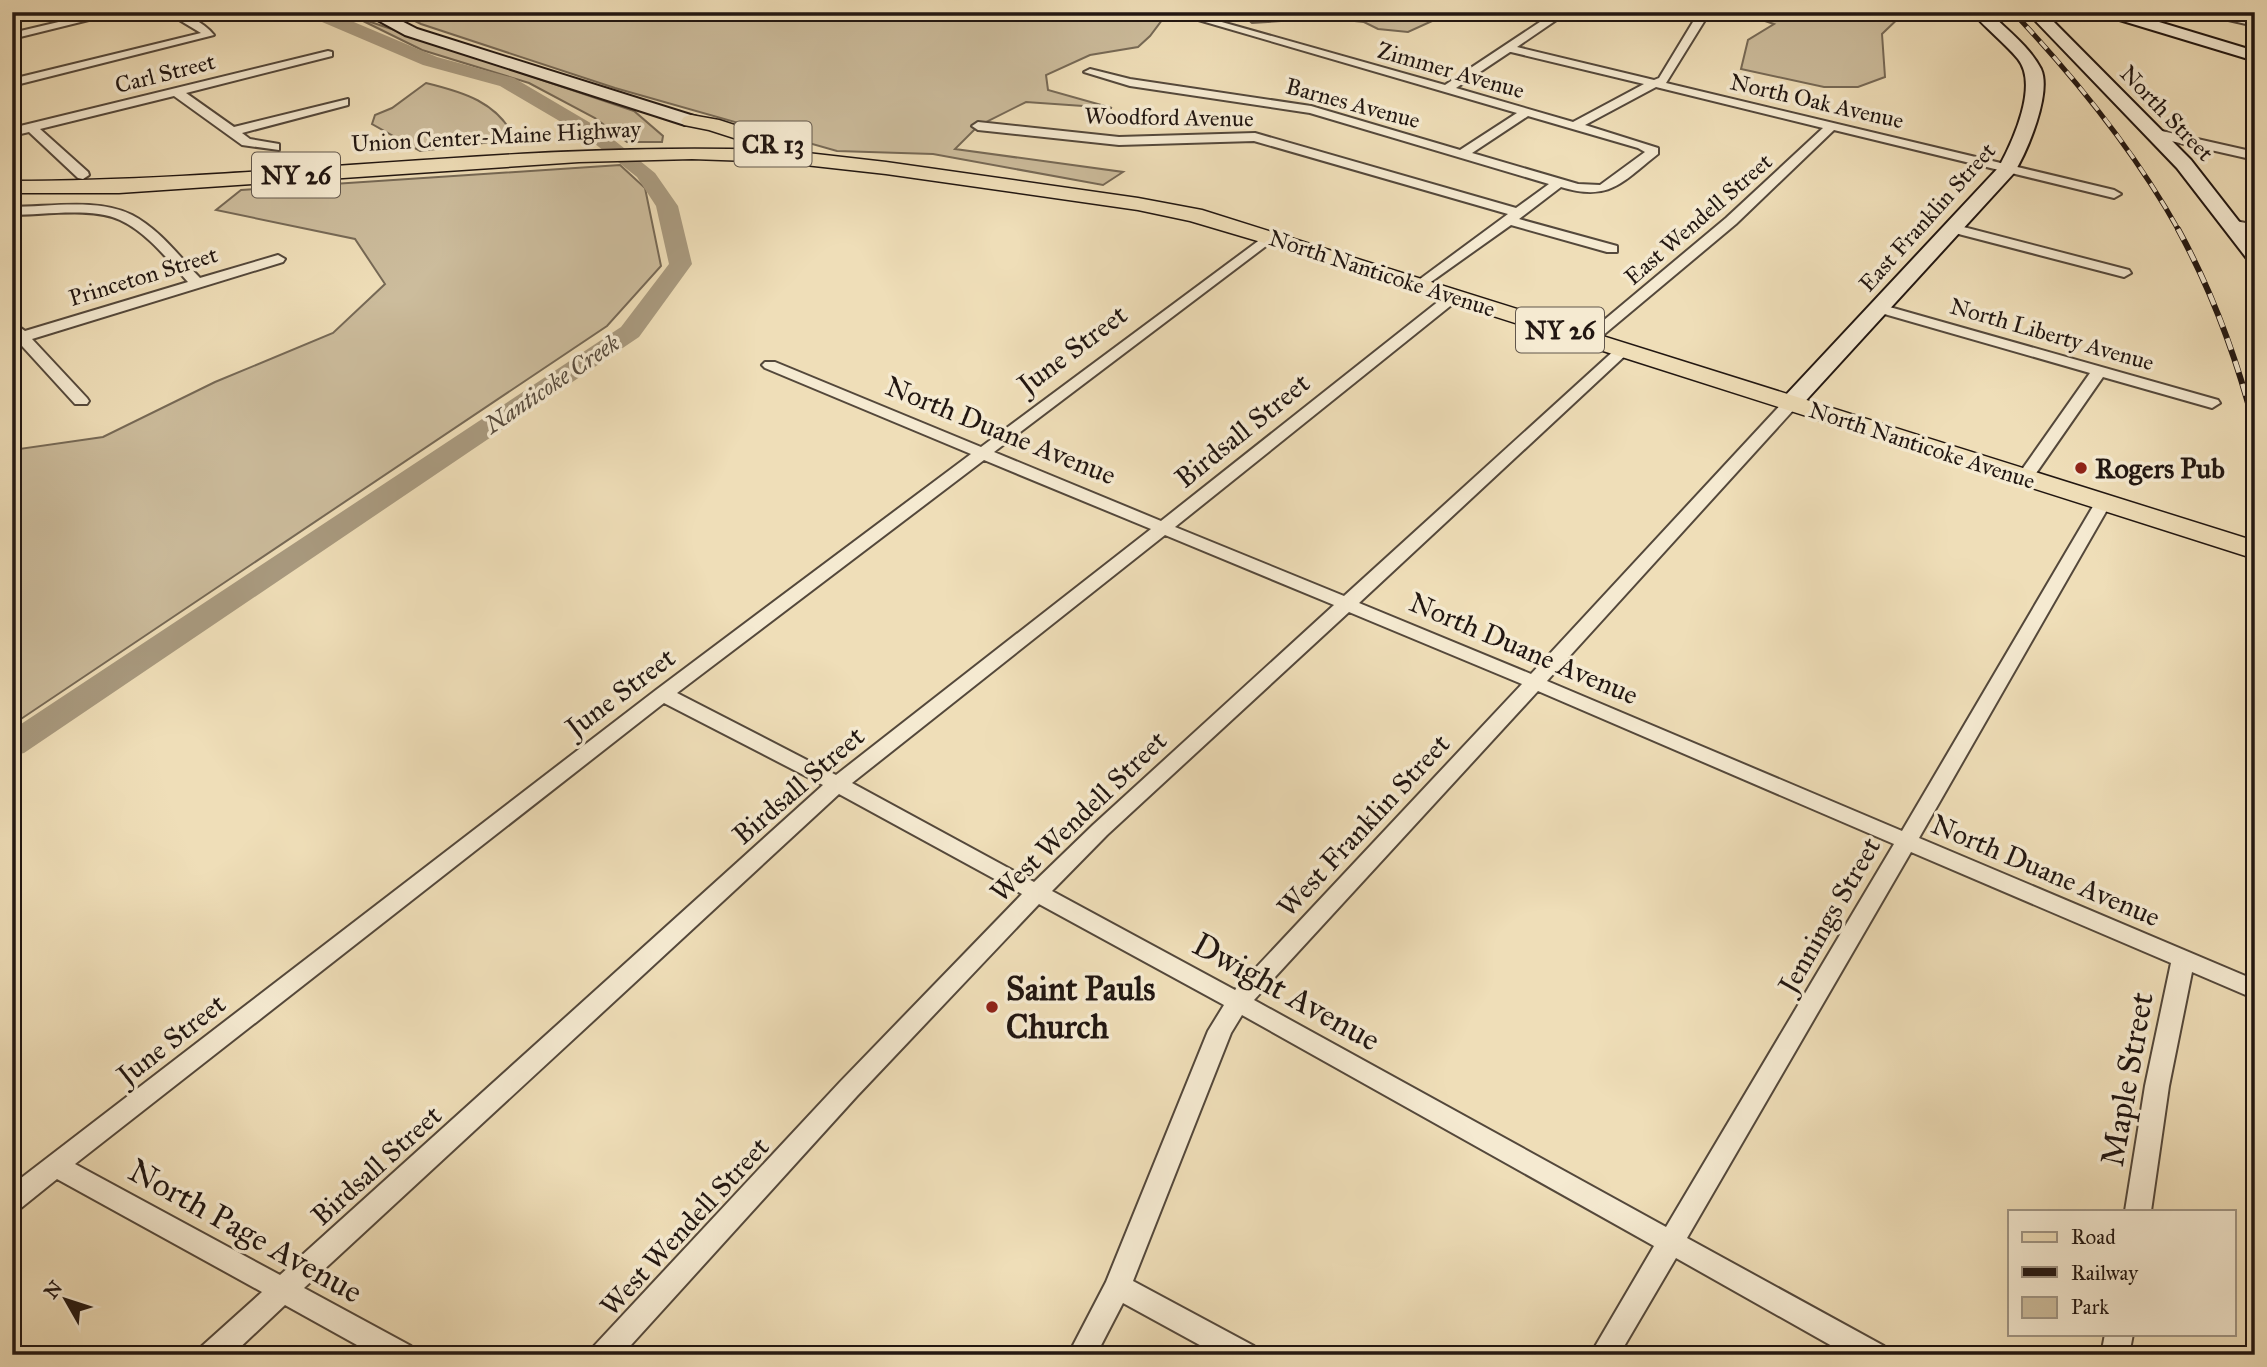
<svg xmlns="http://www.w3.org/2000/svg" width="2267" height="1367" viewBox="0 0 2267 1367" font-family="'IM FELL Great Primer',serif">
  <rect width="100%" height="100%" fill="#efdeb8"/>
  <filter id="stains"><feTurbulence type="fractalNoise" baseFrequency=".00286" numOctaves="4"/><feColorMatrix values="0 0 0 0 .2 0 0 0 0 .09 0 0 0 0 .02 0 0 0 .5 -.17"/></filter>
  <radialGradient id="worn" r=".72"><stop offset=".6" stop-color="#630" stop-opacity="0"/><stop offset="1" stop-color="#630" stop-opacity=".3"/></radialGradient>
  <!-- green -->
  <g fill="#ccbc9c" stroke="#766956" stroke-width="2">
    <path d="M397 12H1150L1165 16 1150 36 1138 47 1090 55 1046 75 1048 90 1112 108 1026 102 978 126 955 149 1123 172 1103 185 933 154 837 151 615 88 421 24Z"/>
    <path d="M1239 12H1452L1408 32 1378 29 1364 22 1326 18 1252 23Z"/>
    <path d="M1738 12H1905L1882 34 1885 77 1858 87H1824L1741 69 1748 40 1774 24Z"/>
    <path d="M353 16 634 111 663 136 662 142H627L595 118 529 83 422 50Z"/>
    <path d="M426 83C463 92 498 102 515 139L420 151 372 124 375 115 392 108Z"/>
    <path d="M620 165 645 188 661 266 607 326 12 725V450L103 437 215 382 333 333 385 284 355 239 216 210 241 190Z"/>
  </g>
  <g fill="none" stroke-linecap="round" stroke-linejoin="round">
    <!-- river -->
    <path fill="#a99a7f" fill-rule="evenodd" d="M305 12H330L437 57 514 78 599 128 655 173 678 206 692 264 639 337 24 753 12 756V730L621 327 669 264 656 206 637 177 585 136 500 86 423 65 308 16Z"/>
    <!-- street casing -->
    <g stroke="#54483b" stroke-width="4">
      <g id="street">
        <path d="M101 12H121L12 39V33Z"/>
        <path d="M166 12C182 12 203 21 214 35L12 86V79L201 33Z"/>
        <path d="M1555 12H1568L1517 47 1654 80 1659 78 1699 12H1710L1666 83 2114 190 2121 194 2114 198 1834 130 1736 224 1595 342 1590 343 1583 339 1585 336 1726 218 1823 128 1656 87 1585 125 1658 148V154C1622 182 1610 202 1561 187L1519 219 1617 246V252H1607L1511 225 1421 289 1414 285 1416 282 1508 214 1254 141 1119 145 978 130 972 126 978 122 1119 137 1255 133 1516 208 1549 184 1310 113 1130 86 1084 72 1090 69 1130 79 1311 106 1460 150 1517 113 1195 19 1204 17 1445 85ZM1510 52H1511L1644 84 1573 122 1456 88ZM1528 116 1638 148 1645 152 1600 185 1578 184 1472 153Z"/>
        <path d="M2193 12H2216L2255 20V26Z"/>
        <path d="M328 51 332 52V56L186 93 234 127 348 99V105L242 133 250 139 279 144V150L242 145 174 96 40 129 88 172 89 175 83 179 78 178 29 132 12 136V128Z"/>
        <path d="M2153 129 2255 152V160L2149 136V130Z"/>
        <path d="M12 207C49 207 98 198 132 215 159 229 179 256 200 278L278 255 285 259 283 262 32 339 87 398 89 401 87 404H75L12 335V322L25 331 188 282C168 260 148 233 120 220 93 207 42 215 12 215Z"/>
        <path d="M2231 220 2255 225V233L2226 227 2224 224Z"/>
        <path d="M1952 224 2129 270 2131 273 2124 277 1947 231 1945 228Z"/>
        <path d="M1269 233 1274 234V240L994 452 1161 521 1449 293H1459L1461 296 1459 299 1175 527 1344 596 1618 347H1628L1631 350 1628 353 1359 603 1531 674 1785 400H1797L1799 403 1797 406 1547 681 1902 831 2095 503 2103 498 2109 499 2111 503 1919 838 2255 980V999L2192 972 2169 1086 2151 1211H2125L2145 1086 2171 963 1911 852 1687 1238 1884 1346 1888 1355H1848L1676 1258 1619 1355H1590L1654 1246 1242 1015 1231 1033 1133 1281 1254 1346 1258 1355H1218L1123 1303 1096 1355H1068L1106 1282 1208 1031 1224 1005 1039 904 857 1096 622 1355H590L594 1346 840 1082 1022 894 839 794 304 1288 411 1346 415 1355H375L285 1305 232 1355H198L202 1346 262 1292 57 1179 21 1208 12 1211V1185L656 690 971 454 765 368 762 365 765 362H775L981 447ZM984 460 1151 529 836 775 677 693ZM1165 535 1334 605 1093 825 1034 882 852 783ZM1349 612 1522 684 1235 990 1052 891 1107 835ZM1538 691 1894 844 1666 1227 1254 1000ZM664 703 823 785 280 1275 75 1164Z"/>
        <path d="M1879 304 2218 400 2220 403 2212 408 2103 377 2030 482H2018L2016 478 2090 373 1874 311 1872 308 1874 305Z"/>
        <path d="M2105 1334H2133L2129 1355H2101Z"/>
      </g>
    </g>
    <!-- secondary casing -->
    <g stroke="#211611" stroke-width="4">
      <g id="secondary">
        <path d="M363 12H384L417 29 697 117 700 121 697 125H685L405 35Z"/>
        <path d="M1972 12H1989C2007 30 2030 47 2041 69 2052 93 2027 152 2014 173L1799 408H1783L1780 403 1783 398 1999 167C2013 141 2039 85 2018 59 2004 42 1986 29 1972 12Z"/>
        <path d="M2027 12H2044L2191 160 2255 242V262L2248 260 2177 168Z"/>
        <path d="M2101 12H2126L2255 51V61L2103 15Z"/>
      </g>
    </g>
    <!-- primary casing -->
    <g stroke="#211611" stroke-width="3">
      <path id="primary" d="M691 115 719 120 784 141 787 145 781 150 886 162 1138 198 1202 210 2255 541V559L1261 242 1190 221 1138 210 886 174 778 162 692 159 579 162 119 193H12V181C265 181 517 141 771 150L709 130 684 125 681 121 684 117Z"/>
    </g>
    <!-- street -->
    <use href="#street" fill="#f5ead1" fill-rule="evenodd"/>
    <!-- secondary -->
    <use href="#secondary" fill="#f5ead1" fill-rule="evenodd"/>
    <!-- primary -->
    <use href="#primary" fill="#efdeb8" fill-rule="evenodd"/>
    <!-- rail-far1 casing -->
    <g stroke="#211611" stroke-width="5">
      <path id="rail-far1" d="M2013 12C2076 79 2134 150 2179 231"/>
    </g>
    <!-- rail casing -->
    <g stroke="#211611" stroke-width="6">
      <path id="rail" d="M2178 229C2213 293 2237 359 2255 429"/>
    </g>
    <!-- rail-far1 -->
    <use href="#rail-far1" stroke="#f5ead1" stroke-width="3.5" stroke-dasharray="10" stroke-linecap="butt"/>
    <!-- rail -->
    <use href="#rail" stroke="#f5ead1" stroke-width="4.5" stroke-dasharray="12" stroke-linecap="butt"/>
  </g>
  <!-- markers -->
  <g fill="#8f2418" stroke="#f5ead1" stroke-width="2.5">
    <circle cx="2081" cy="468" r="7"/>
    <circle cx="992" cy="1007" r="7"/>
  </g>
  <g text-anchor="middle" stroke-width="7" stroke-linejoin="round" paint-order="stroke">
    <!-- far-street labels -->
    <g font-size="23" fill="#211611" stroke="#f5ead1">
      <text transform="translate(1451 70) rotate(16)" y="8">Zimmer Avenue</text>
      <text transform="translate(165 73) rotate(-14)" y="8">Carl Street</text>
      <text transform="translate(1817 101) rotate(13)" y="8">North Oak Avenue</text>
      <text transform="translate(1353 103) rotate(15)" y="8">Barnes Avenue</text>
      <text transform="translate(2167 113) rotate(46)" y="8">North Street</text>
      <text transform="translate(1169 117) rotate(1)" y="8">Woodford Avenue</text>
      <text transform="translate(496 136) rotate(-3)" y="8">Union Center-Maine Highway</text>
      <text transform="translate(1927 217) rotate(-48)" y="8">East Franklin Street</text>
      <text transform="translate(1698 219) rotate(-41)" y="8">East Wendell Street</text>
      <text transform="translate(1382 273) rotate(18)" y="8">North Nanticoke Avenue</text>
      <text transform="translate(143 276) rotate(-17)" y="8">Princeton Street</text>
      <text transform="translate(2052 334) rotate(16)" y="8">North Liberty Avenue</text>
      <text transform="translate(1922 445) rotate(18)" y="8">North Nanticoke Avenue</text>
    </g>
    <!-- far-water labels -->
    <g font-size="24" font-style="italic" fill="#574b3d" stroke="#f5ead1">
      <text transform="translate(552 384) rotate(-34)" y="8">Nanticoke Creek</text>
    </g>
    <!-- shield labels -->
    <g fill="#f5ead1" stroke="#61564b" stroke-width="2">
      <rect x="734.5" y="121.5" width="77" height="45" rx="5"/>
      <rect x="252" y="152.5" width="88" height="45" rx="5"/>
      <rect x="1516" y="307.5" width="88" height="45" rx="5"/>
    </g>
    <g font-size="26" font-weight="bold" fill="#211611">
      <text x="773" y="153">CR 13</text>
      <text x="296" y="184">NY 26</text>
      <text x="1560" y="339">NY 26</text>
    </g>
    <!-- street labels -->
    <g font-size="28" fill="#211611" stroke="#f5ead1">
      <text transform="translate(1072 349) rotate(-37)" y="10">June Street</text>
      <text transform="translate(1001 430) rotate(22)" y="10">North Duane Avenue</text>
      <text transform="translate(1242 430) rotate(-39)" y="10">Birdsall Street</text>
      <text transform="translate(1524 648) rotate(23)" y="10">North Duane Avenue</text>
      <text transform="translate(620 692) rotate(-37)" y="10">June Street</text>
      <text transform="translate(798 785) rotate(-41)" y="10">Birdsall Street</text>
      <text transform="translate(1078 816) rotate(-44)" y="10">West Wendell Street</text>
      <text transform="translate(1363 825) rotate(-47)" y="10">West Franklin Street</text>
      <text transform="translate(2046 870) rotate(23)" y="10">North Duane Avenue</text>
      <text transform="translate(1829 915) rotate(-60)" y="10">Jennings Street</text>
      <text transform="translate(171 1039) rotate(-38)" y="10">June Street</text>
      <text transform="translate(376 1165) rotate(-42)" y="10">Birdsall Street</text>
      <text transform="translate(684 1226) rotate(-47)" y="10">West Wendell Street</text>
    </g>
    <!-- poi labels -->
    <g font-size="28" font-weight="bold" fill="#211611" stroke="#f5ead1" text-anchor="start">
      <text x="2095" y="478">Rogers Pub</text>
    </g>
    <!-- near-poi labels -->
    <g font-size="33" font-weight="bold" fill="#211611" stroke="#f5ead1" text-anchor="start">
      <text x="1006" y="1000">Saint Pauls<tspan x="1006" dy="38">Church</tspan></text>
    </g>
    <!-- near-street labels -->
    <g font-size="33" fill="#211611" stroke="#f5ead1">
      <text transform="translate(1287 991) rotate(29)" y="12">Dwight Avenue</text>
      <text transform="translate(2126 1079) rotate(-80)" y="12">Maple Street</text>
      <text transform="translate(246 1230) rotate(29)" y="12">North Page Avenue</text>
    </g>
  </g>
  <!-- margin -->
  <rect width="2267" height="1367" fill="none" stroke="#efdeb8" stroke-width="42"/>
  <rect x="14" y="14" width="2239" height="1339" fill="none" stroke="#211611" stroke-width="3.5"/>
  <rect x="21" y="21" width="2225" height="1325" fill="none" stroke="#211611" stroke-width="2"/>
  <!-- legend -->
  <rect x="2008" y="1210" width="228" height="126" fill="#f5ead1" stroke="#a09584" stroke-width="2"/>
  <rect x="2022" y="1232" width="35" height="10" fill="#efdeb8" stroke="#a09584" stroke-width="2"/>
  <text x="2071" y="1244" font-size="21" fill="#211611">Road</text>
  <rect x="2022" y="1267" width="35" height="10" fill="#211611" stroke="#a09584" stroke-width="2"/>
  <text x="2071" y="1280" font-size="21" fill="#211611">Railway</text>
  <rect x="2022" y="1297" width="35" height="21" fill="#ccbc9c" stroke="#a09584" stroke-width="2"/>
  <text x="2071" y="1314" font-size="21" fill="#211611">Park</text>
  <!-- north arrow -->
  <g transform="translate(66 1300) rotate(309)" stroke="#f5ead1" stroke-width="5" paint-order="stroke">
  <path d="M0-5L12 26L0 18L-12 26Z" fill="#211611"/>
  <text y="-10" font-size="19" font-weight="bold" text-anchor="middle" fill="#211611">N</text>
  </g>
  <rect width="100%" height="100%" filter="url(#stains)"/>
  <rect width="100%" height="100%" fill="url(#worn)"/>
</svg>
